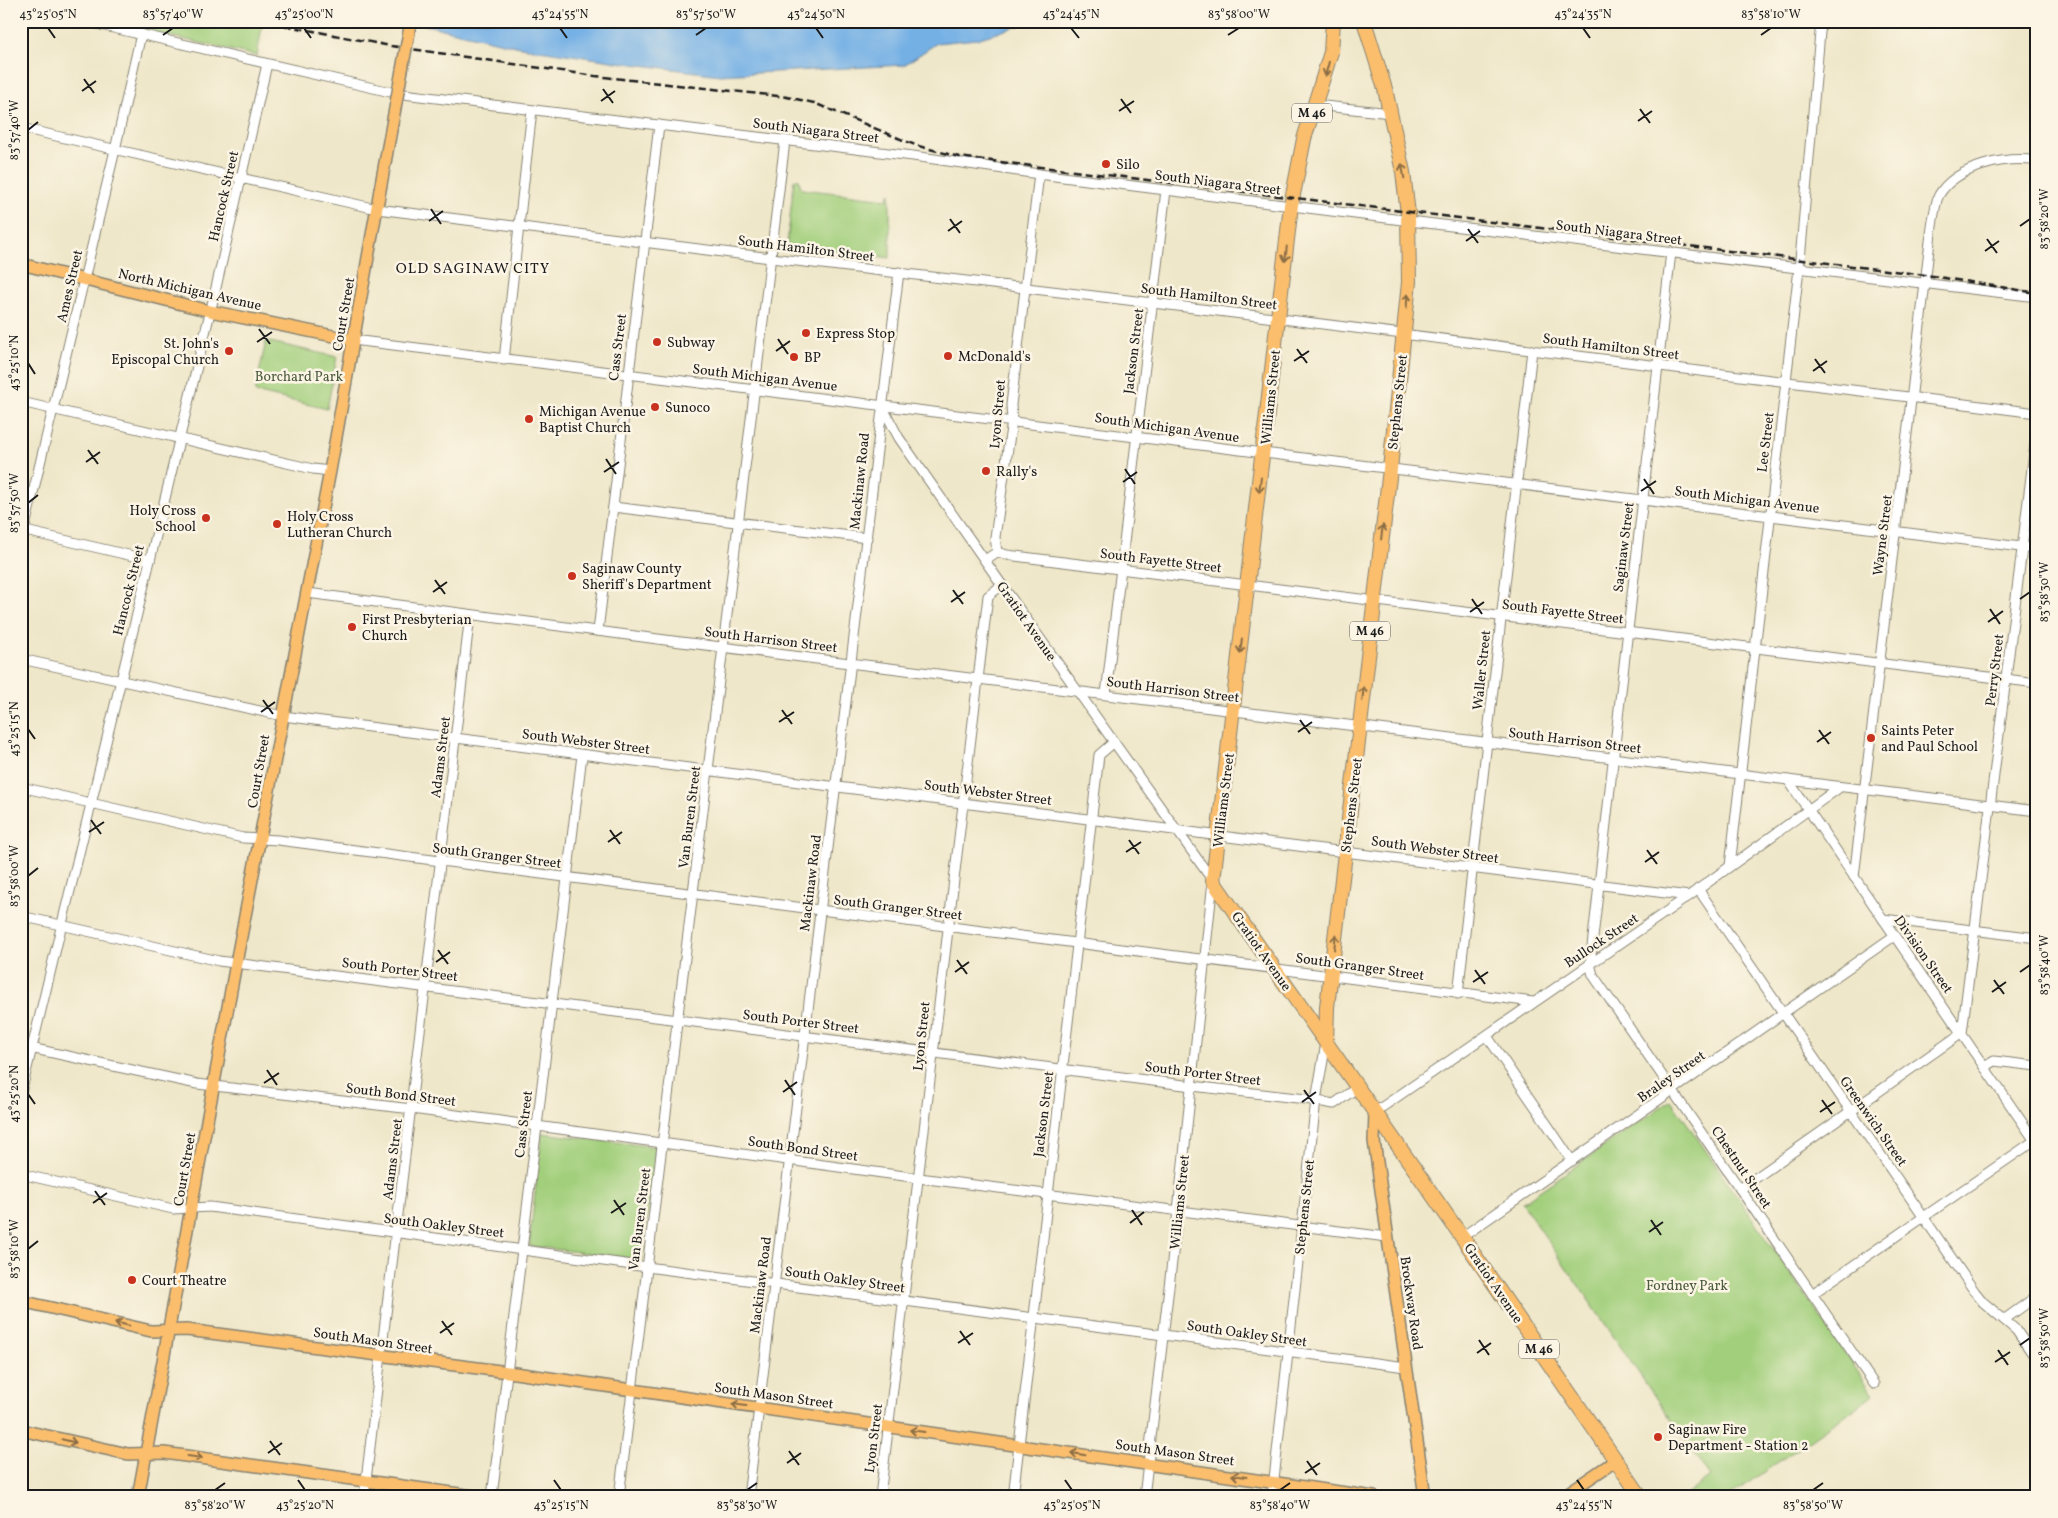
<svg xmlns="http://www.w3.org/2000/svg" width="2058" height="1518" viewBox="0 0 2058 1518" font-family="Vollkorn,serif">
  <rect width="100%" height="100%" fill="#fcf5e5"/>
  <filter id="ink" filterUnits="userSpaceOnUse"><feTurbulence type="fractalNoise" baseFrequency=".02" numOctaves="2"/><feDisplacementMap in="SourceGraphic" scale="10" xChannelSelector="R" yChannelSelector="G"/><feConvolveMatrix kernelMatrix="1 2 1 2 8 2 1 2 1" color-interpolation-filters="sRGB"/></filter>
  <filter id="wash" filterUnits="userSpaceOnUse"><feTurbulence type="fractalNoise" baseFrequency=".0096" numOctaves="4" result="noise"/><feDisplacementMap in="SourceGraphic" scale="20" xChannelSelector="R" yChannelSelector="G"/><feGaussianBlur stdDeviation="1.12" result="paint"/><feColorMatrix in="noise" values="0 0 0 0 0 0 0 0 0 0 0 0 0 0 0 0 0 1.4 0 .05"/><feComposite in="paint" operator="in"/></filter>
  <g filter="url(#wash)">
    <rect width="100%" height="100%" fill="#efe7c9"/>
    <!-- green -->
    <g fill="#a2cf7b" stroke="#5f764c">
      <path d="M103 21H263L257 56Z"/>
      <path d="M798 179 802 189 887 199 890 193V258L787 245 794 180Z"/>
      <path d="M266 341 337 357 327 409 255 392Z"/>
      <path d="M1671 1100 1874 1395 1728 1497H1683L1710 1477 1522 1203Z"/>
      <path d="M542 1133 656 1147 642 1260 529 1246Z"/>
    </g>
    <!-- water -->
    <path fill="#74b0e5" stroke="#486680" d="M408 21H1034L977 39 937 43 904 65 720 75 617 62 520 47Z"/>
  </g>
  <g filter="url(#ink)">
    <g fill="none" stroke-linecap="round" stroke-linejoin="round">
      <!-- minor casing -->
      <g stroke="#868272" stroke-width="11">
        <g id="minor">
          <path d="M83 21 395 93 913 156 1039 174 1418 222 2037 297"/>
          <path d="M1315 105 1391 113"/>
          <path d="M21 128 377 209 771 258 1153 303 2037 413"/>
          <path d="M1671 252 1590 964 1593 975 1874 1384"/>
          <path d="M353 340 2037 549"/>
          <path d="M504 360 532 110"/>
          <path d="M21 402 313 469 330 471"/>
          <path d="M882 406 899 438 1002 585 1213 881 1178 1211 1144 1497"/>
          <path d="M613 507 867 538"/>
          <path d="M21 530 150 560"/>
          <path d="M21 543 115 150 141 34"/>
          <path d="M997 552 1007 555 2037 683"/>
          <path d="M985 560 997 552 995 537 1012 421 1011 405 1039 174"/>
          <path d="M307 593 673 641 2037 811"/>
          <path d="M598 631 659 125"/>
          <path d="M21 659 283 716 1689 896"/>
          <path d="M1106 694 1166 190"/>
          <path d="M1788 780 2037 1144"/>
          <path d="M21 787 243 838 278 840 1533 1002"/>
          <path d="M1730 866 1800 260 1821 21"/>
          <path d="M1854 877 1926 275C1928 260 1933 205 1939 195 1956 166 2006 156 2037 161"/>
          <path d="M1698 889 1975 1292 1983 1302 2016 1330 2037 1360"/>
          <path d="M21 916 219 961 1192 1086 1306 1099 1334 1104 1358 1087"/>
          <path d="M1883 919 2037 938"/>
          <path d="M1458 994 1532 350"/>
          <path d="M1487 1036 1572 1161"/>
          <path d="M21 1046 197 1084 412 1109 919 1178 1387 1237"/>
          <path d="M1984 1067 1994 1061 2037 1066"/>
          <path d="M21 1093 215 292 267 64"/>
          <path d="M1375 1112 1689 896 1840 787"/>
          <path d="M21 1174 173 1209 210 1207 647 1267 1406 1367"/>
          <path d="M1740 1189 1962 1033 2037 428"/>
          <path d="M1462 1237 1894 936"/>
          <path d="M1812 1294 2034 1141"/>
          <path d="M2005 1319 2037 1296"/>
          <path d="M364 1497 470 615"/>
          <path d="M492 1497 582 755"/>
          <path d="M619 1497 785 141"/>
          <path d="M748 1497 899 272"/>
          <path d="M880 1497 988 596 1002 585"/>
          <path d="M1013 1497 1099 755 1114 742"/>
          <path d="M1272 1497 1316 1100 1326 1043"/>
        </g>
      </g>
      <!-- major casing -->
      <g stroke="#868272" stroke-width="14">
        <g id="major">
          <path d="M21 264 210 311 353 340"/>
          <path d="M1375 1112 1374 1141 1425 1497"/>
          <path d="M21 1301 151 1331 187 1330 508 1372 1374 1497"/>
          <path d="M21 1430 128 1454 164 1453 481 1497"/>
          <path d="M138 1497 236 963 330 471 380 190"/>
          <path d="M1562 1497 1615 1461"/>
        </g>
      </g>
      <!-- highway casing -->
      <g stroke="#868272" stroke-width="16">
        <g id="highway">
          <path d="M1333 21 1331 52 1304 139 1291 205 1213 881 1462 1237 1641 1497"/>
          <path d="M1326 1043 1327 1007 1390 469 1409 282 1408 214 1403 172 1385 89 1364 21"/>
        </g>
      </g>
      <!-- minor -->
      <use href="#minor" stroke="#fff" stroke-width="9"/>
      <!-- major -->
      <use href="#major" stroke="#fabe6d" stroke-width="11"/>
      <!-- highway -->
      <use href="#highway" stroke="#fabe6d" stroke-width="14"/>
      <!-- rail -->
      <path stroke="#1c1c1c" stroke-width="2.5" stroke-dasharray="8 4" stroke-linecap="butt" d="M261 21 391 46 595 76 787 97 814 103 915 145 959 157 1926 275 2037 293"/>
      <!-- major-bridge casing -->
      <g stroke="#868272" stroke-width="14" stroke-linecap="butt">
        <path id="major-bridge" d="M380 190 411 21"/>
      </g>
      <!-- major-bridge -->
      <use href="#major-bridge" stroke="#fabe6d" stroke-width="11"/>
    </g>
    <!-- one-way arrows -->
    <defs><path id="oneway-shaft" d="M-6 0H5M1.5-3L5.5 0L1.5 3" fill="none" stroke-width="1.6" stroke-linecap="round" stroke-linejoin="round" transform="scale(1.25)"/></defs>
    <g stroke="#8b6d44">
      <use href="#oneway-shaft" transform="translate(1327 69) rotate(105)"/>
      <use href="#oneway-shaft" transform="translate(1403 171) rotate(-100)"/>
      <use href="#oneway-shaft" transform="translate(1286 254) rotate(96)"/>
      <use href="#oneway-shaft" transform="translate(1407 301) rotate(-86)"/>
      <use href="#oneway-shaft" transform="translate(1260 485) rotate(97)"/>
      <use href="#oneway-shaft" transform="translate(1382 532) rotate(-83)"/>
      <use href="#oneway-shaft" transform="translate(1241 646) rotate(97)"/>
      <use href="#oneway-shaft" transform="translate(1363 694) rotate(-84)"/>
      <use href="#oneway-shaft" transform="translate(1335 942) rotate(-83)"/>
      <use href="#oneway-shaft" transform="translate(122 1324) rotate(-167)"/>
      <use href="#oneway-shaft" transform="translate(739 1405) rotate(-172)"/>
      <use href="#oneway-shaft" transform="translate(917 1431) rotate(-172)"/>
      <use href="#oneway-shaft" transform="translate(69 1441) rotate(13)"/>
      <use href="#oneway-shaft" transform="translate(1078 1454) rotate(-171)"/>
      <use href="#oneway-shaft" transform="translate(195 1457) rotate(8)"/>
      <use href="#oneway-shaft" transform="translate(1239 1476) rotate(-172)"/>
    </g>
  </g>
  <!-- ticks -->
  <path fill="none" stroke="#1c1c1c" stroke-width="2" d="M48 28 55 38M304 28 311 38M560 28 567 38M816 28 823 38M1071 28 1079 38M1583 28 1590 38M163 35 173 28M696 35 706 28M1228 35 1239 28M1761 35 1771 28M84 79 94 93M603 89 613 103M82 91 96 81M1121 99 1131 113M601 101 615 91M1640 109 1650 123M1119 111 1134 101M1638 121 1652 111M28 130 38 122M431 209 441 224M950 219 960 233M429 221 443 211M2020 226 2030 219M1468 229 1478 243M948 231 962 221M1987 239 1997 253M1466 241 1480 231M1985 251 1999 241M259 329 270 344M778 339 788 354M257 342 272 332M1297 349 1307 363M776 351 790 341M1815 359 1825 373M1294 361 1309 351M28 363 35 374M1813 371 1827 361M88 450 98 464M606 459 616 474M86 462 100 452M1125 469 1135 484M604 472 619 462M1644 479 1654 494M1123 482 1137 472M1641 491 1656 481M28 503 38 495M435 580 445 594M953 590 963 604M433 592 447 582M1472 599 1482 614M2020 599 2030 592M951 602 965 592M1990 609 2000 624M1470 612 1484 602M1988 622 2003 611M263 700 273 714M782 710 792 724M261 712 275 702M1300 720 1310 734M779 722 794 712M28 729 35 739M1819 730 1829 744M1298 732 1312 722M1817 742 1831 732M91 820 101 834M610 830 620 844M89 832 104 822M1129 840 1139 854M608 842 622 832M1647 850 1657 864M1126 852 1141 842M1645 862 1659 852M28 876 38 868M438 950 448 964M957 960 967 974M436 962 450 952M1475 970 1485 984M955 972 969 962M2020 972 2030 965M1994 980 2004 994M1473 982 1488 972M1992 992 2006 982M267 1070 277 1085M785 1080 795 1095M264 1083 279 1073M1304 1090 1314 1104M783 1092 797 1082M28 1094 35 1104M1822 1100 1832 1114M1302 1102 1316 1092M1820 1112 1835 1102M95 1191 105 1205M614 1200 624 1215M93 1203 107 1193M1132 1210 1142 1225M611 1213 626 1203M1651 1220 1661 1235M1130 1223 1144 1212M1649 1232 1663 1222M28 1249 38 1241M442 1321 452 1335M960 1331 970 1345M440 1333 454 1323M1479 1340 1489 1355M958 1343 973 1333M2020 1345 2030 1338M1998 1350 2008 1365M1477 1353 1491 1343M1995 1362 2010 1352M270 1441 280 1455M789 1451 799 1465M268 1453 282 1443M1307 1461 1317 1475M787 1463 801 1453M1305 1473 1320 1463M298 1480 305 1490M554 1480 561 1490M1065 1480 1072 1490M1577 1480 1584 1490M215 1490 225 1483M747 1490 757 1483M1280 1490 1290 1483M1813 1490 1823 1483"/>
  <!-- markers -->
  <g fill="#c8321e" stroke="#fcf5e5" stroke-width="2">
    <circle cx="1106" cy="164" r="5"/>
    <circle cx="806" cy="333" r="5"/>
    <circle cx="657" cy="342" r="5"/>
    <circle cx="229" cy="351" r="5"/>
    <circle cx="948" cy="356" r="5"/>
    <circle cx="794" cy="357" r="5"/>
    <circle cx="655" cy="407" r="5"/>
    <circle cx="529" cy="419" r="5"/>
    <circle cx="986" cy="471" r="5"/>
    <circle cx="206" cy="518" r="5"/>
    <circle cx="277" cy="524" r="5"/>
    <circle cx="572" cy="576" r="5"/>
    <circle cx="352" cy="627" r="5"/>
    <circle cx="1871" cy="738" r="5"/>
    <circle cx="132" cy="1280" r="5"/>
    <circle cx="1658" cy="1437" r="5"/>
  </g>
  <g text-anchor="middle" stroke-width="5" stroke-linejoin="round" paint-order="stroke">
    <!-- shield labels -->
    <g fill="#fcf5e5" stroke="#5f5d58" stroke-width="1">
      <rect x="1292" y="103.5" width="40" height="19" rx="4"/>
      <rect x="1350" y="621.5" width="40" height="19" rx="4"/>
      <rect x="1519" y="1339.5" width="40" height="19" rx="4"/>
    </g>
    <g font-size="12" font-weight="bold" fill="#1c1c1c">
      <text x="1312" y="117">M 46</text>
      <text x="1370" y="635">M 46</text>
      <text x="1539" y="1353">M 46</text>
    </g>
    <!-- street labels -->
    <g font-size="14" fill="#1c1c1c" stroke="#fcf5e5">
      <text transform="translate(816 130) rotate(7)" y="5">South Niagara Street</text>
      <text transform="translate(1218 182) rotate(7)" y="5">South Niagara Street</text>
      <text transform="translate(223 196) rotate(-77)" y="5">Hancock Street</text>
      <text transform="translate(1619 232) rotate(7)" y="5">South Niagara Street</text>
      <text transform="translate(806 248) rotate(7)" y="5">South Hamilton Street</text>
      <text transform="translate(69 286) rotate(-77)" y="5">Ames Street</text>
      <text transform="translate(190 289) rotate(13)" y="5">North Michigan Avenue</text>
      <text transform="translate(1209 296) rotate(7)" y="5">South Hamilton Street</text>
      <text transform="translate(343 314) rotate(-80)" y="5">Court Street</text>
      <text transform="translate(1611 346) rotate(7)" y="5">South Hamilton Street</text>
      <text transform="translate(617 347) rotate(-83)" y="5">Cass Street</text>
      <text transform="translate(1133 351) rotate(-83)" y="5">Jackson Street</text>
      <text transform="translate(765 377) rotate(7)" y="5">South Michigan Avenue</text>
      <text transform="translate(1270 397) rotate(-84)" y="5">Williams Street</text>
      <text transform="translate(1397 402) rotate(-84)" y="5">Stephens Street</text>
      <text transform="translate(997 414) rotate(-85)" y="5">Lyon Street</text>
      <text transform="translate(1167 427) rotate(8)" y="5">South Michigan Avenue</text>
      <text transform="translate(1765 442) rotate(-83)" y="5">Lee Street</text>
      <text transform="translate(859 481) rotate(-84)" y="5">Mackinaw Road</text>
      <text transform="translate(1747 499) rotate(7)" y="5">South Michigan Avenue</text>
      <text transform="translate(1882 535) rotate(-83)" y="5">Wayne Street</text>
      <text transform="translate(1623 547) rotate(-83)" y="5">Saginaw Street</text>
      <text transform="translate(1161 560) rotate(7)" y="5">South Fayette Street</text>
      <text transform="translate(128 590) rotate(-76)" y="5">Hancock Street</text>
      <text transform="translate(1563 611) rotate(7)" y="5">South Fayette Street</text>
      <text transform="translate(1027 621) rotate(55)" y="5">Gratiot Avenue</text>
      <text transform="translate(771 639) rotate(7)" y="5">South Harrison Street</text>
      <text transform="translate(1481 670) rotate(-84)" y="5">Waller Street</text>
      <text transform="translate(1994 670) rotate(-83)" y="5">Perry Street</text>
      <text transform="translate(1173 689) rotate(7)" y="5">South Harrison Street</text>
      <text transform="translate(1575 740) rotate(7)" y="5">South Harrison Street</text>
      <text transform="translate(586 741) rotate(7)" y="5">South Webster Street</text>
      <text transform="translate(440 757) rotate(-83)" y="5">Adams Street</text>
      <text transform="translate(258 771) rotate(-80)" y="5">Court Street</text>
      <text transform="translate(988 792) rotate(7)" y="5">South Webster Street</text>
      <text transform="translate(1223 800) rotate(-83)" y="5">Williams Street</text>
      <text transform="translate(1351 805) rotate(-83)" y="5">Stephens Street</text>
      <text transform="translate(689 817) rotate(-83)" y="5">Van Buren Street</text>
      <text transform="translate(1435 849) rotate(8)" y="5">South Webster Street</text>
      <text transform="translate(497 855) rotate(7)" y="5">South Granger Street</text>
      <text transform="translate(810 883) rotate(-83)" y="5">Mackinaw Road</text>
      <text transform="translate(898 907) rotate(7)" y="5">South Granger Street</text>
      <text transform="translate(1601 940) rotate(-34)" y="5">Bullock Street</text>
      <text transform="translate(1262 951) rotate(55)" y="5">Gratiot Avenue</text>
      <text transform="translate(1924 954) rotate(55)" y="5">Division Street</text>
      <text transform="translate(1360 966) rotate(8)" y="5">South Granger Street</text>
      <text transform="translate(400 969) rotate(7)" y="5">South Porter Street</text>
      <text transform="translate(801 1021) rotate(7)" y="5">South Porter Street</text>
      <text transform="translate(921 1036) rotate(-84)" y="5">Lyon Street</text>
      <text transform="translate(1203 1073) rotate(7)" y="5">South Porter Street</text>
      <text transform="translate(1671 1076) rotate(-35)" y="5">Braley Street</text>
      <text transform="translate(401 1094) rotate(7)" y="5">South Bond Street</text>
      <text transform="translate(1043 1114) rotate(-83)" y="5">Jackson Street</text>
      <text transform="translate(1874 1121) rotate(55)" y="5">Greenwich Street</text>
      <text transform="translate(523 1124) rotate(-83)" y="5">Cass Street</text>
      <text transform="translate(803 1148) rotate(8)" y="5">South Bond Street</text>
      <text transform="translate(392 1159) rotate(-83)" y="5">Adams Street</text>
      <text transform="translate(1742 1167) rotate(56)" y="5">Chestnut Street</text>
      <text transform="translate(184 1169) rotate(-80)" y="5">Court Street</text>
      <text transform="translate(1179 1202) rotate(-84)" y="5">Williams Street</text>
      <text transform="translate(1304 1207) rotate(-84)" y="5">Stephens Street</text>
      <text transform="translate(639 1219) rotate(-83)" y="5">Van Buren Street</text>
      <text transform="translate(444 1225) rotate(7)" y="5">South Oakley Street</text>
      <text transform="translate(845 1279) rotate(8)" y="5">South Oakley Street</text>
      <text transform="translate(1494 1283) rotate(56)" y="5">Gratiot Avenue</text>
      <text transform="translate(760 1285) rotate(-83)" y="5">Mackinaw Road</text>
      <text transform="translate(1412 1303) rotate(82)" y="5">Brockway Road</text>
      <text transform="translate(1247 1333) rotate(8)" y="5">South Oakley Street</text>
      <text transform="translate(373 1340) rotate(8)" y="5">South Mason Street</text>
      <text transform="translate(774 1395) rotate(8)" y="5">South Mason Street</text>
      <text transform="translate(873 1438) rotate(-83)" y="5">Lyon Street</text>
      <text transform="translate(1175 1452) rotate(8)" y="5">South Mason Street</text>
    </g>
    <!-- poi labels -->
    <g font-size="14" fill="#1c1c1c" stroke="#fcf5e5" text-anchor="start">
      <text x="1116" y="169">Silo</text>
      <text x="816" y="338">Express Stop</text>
      <text x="667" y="347">Subway</text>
      <text x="219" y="348" text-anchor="end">St. John's<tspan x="219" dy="16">Episcopal Church</tspan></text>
      <text x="958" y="361">McDonald's</text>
      <text x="804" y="362">BP</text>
      <text x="665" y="412">Sunoco</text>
      <text x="539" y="416">Michigan Avenue<tspan x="539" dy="16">Baptist Church</tspan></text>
      <text x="996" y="476">Rally's</text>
      <text x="196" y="515" text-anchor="end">Holy Cross<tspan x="196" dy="16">School</tspan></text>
      <text x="287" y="521">Holy Cross<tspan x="287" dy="16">Lutheran Church</tspan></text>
      <text x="582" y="573">Saginaw County<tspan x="582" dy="16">Sheriff's Department</tspan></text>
      <text x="362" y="624">First Presbyterian<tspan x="362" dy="16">Church</tspan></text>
      <text x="1881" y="735">Saints Peter<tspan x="1881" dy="16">and Paul School</tspan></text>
      <text x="142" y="1285">Court Theatre</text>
      <text x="1668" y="1434">Saginaw Fire<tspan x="1668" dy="16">Department - Station 2</tspan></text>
    </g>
    <!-- park labels -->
    <g font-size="14" fill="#4b5b3d" stroke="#fcf5e5">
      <text x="299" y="381">Borchard Park</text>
      <text x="1687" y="1290">Fordney Park</text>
    </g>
    <!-- neighbourhood labels -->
    <g font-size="15" letter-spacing="1" fill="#1c1c1c" stroke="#fcf5e5">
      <text x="473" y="273">OLD SAGINAW CITY</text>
    </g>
  </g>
  <!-- margin -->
  <rect width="2058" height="1518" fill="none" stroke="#fcf5e5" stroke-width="55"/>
  <rect x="28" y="28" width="2002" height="1462" fill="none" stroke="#1c1c1c" stroke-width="2"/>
  <g font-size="12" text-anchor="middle" fill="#1c1c1c">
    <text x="48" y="18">43°25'05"N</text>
    <text x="173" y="18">83°57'40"W</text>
    <text x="304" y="18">43°25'00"N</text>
    <text x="560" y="18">43°24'55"N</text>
    <text x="706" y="18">83°57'50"W</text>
    <text x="816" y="18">43°24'50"N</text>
    <text x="1071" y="18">43°24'45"N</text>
    <text x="1239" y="18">83°58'00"W</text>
    <text x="1583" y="18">43°24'35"N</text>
    <text x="1771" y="18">83°58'10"W</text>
    <text transform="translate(14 130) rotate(-90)" y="4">83°57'40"W</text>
    <text transform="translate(2044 219) rotate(-90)" y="4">83°58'20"W</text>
    <text transform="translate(14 363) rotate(-90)" y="4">43°25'10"N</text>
    <text transform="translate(14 503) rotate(-90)" y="4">83°57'50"W</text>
    <text transform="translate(2044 592) rotate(-90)" y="4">83°58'30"W</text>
    <text transform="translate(14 729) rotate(-90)" y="4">43°25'15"N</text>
    <text transform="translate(14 876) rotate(-90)" y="4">83°58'00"W</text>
    <text transform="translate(2044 965) rotate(-90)" y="4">83°58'40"W</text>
    <text transform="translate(14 1094) rotate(-90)" y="4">43°25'20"N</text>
    <text transform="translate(14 1249) rotate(-90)" y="4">83°58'10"W</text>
    <text transform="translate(2044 1338) rotate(-90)" y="4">83°58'50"W</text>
    <text x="215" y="1509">83°58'20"W</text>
    <text x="305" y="1509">43°25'20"N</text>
    <text x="561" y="1509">43°25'15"N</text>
    <text x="747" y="1509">83°58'30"W</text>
    <text x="1072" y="1509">43°25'05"N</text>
    <text x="1280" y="1509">83°58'40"W</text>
    <text x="1584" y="1509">43°24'55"N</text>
    <text x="1813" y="1509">83°58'50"W</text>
  </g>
</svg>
